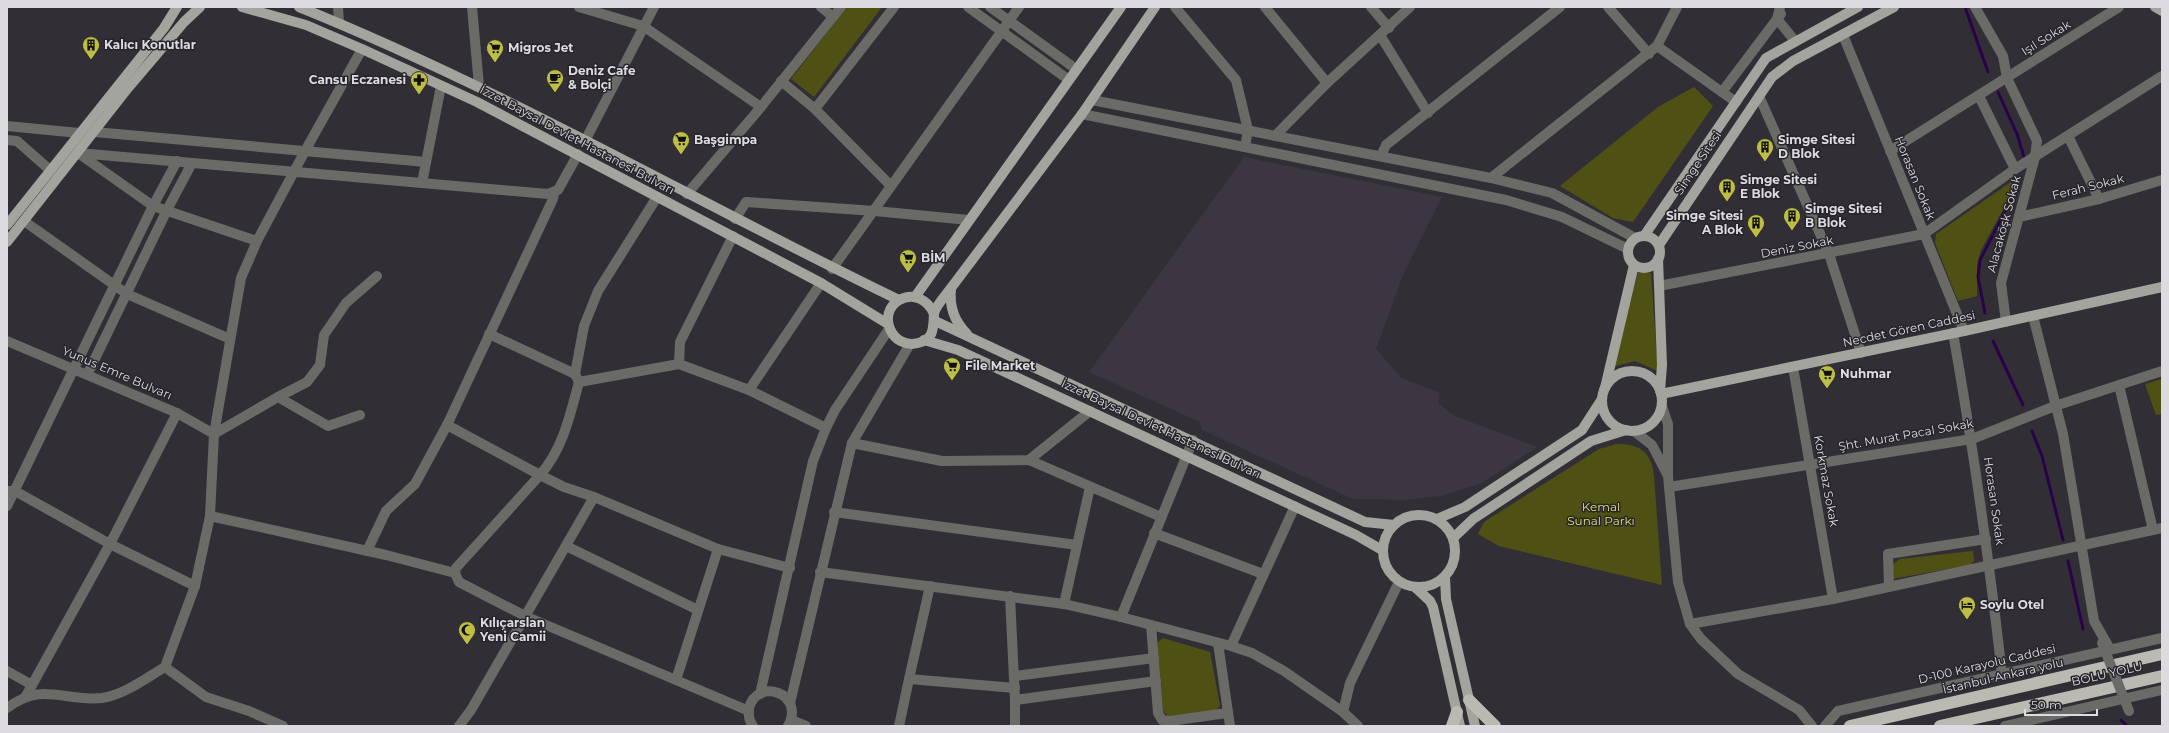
<svg xmlns="http://www.w3.org/2000/svg" width="2169" height="733" viewBox="0 0 2169 733" font-family="Montserrat,sans-serif">
  <rect width="100%" height="100%" fill="#312f35"/>
  <!-- built -->
  <path fill="#3b3642" d="M1244 157 1442 197 1403 275 1376 349 1401 378 1440 393 1438 403 1455 416 1537 447 1482 483 1441 496 1405 500 1353 499 1202 430 1200 422 1089 372Z"/>
  <!-- green -->
  <g fill="#4f5114">
    <path d="M847 7H882L814 97 791 79Z"/>
    <path d="M1694 87 1713 106 1633 222 1613 218 1560 186 1658 107Z"/>
    <path d="M2011 182 2014 189 1981 250 1977 265V296L1958 301 1935 243 1936 234Z"/>
    <path d="M1638 273H1651L1658 371 1635 361 1613 367Z"/>
    <path d="M2162 379V414L2156 415 2145 384Z"/>
    <path d="M1616 444C1640 444 1651 451 1654 476L1662 585 1499 546 1478 534 1484 522 1599 449Z"/>
    <path d="M1973 551 1974 561 1970 565 1892 579V565L1900 559Z"/>
    <path d="M1163 638 1210 652 1220 705 1216 711 1169 717 1162 710 1157 643Z"/>
  </g>
  <g fill="none" stroke-linecap="round" stroke-linejoin="round">
    <!-- stream -->
    <g stroke="#290249" stroke-width="3">
      <path d="M1965 7 1988 72"/>
      <path d="M1998 92 2017 134 2024 157"/>
      <path d="M1985 313 1978 277 1980 260 2017 188"/>
      <path d="M1993 341 2023 405"/>
      <path d="M2032 431 2042 456 2063 540"/>
      <path d="M2068 561 2083 629"/>
      <path d="M2121 720 2127 726"/>
    </g>
    <!-- minor -->
    <g stroke="#6a6a67" stroke-width="10">
      <path d="M338 7 339 23"/>
      <path d="M472 7 479 86"/>
      <path d="M579 7 643 26 761 107"/>
      <path d="M821 7 833 17"/>
      <path d="M968 7 1069 80"/>
      <path d="M990 7 1076 69"/>
      <path d="M1175 7 1236 80 1248 130 1245 147"/>
      <path d="M1265 7 1327 83"/>
      <path d="M1371 7 1389 28"/>
      <path d="M1608 7 1649 54"/>
      <path d="M1975 7 2003 56 2007 78 2037 141 2035 157 2001 283 2006 322"/>
      <path d="M1781 14 1777 19 1795 41"/>
      <path d="M1380 35 1428 113"/>
      <path d="M1843 35 1964 331"/>
      <path d="M1657 46 1736 102"/>
      <path d="M781 81 815 109 891 186"/>
      <path d="M1722 92 1777 19 1780 7"/>
      <path d="M1759 96 1829 254 1861 353"/>
      <path d="M1979 96 2015 169"/>
      <path d="M1092 100 1491 178 1552 193 1635 238"/>
      <path d="M815 109 894 7"/>
      <path d="M1082 114 1506 200 1562 217 1628 249"/>
      <path d="M7 126 79 133"/>
      <path d="M95 132 426 162"/>
      <path d="M1275 136 1327 83 1410 7"/>
      <path d="M2068 136 2099 199"/>
      <path d="M7 140 17 141 50 170"/>
      <path d="M585 141 654 7"/>
      <path d="M1890 151 2119 7"/>
      <path d="M78 153 548 194 558 190 578 154"/>
      <path d="M78 153 153 206 257 241"/>
      <path d="M1381 156 1386 145 1560 7"/>
      <path d="M1491 178 1657 46 1677 7"/>
      <path d="M422 183 441 86"/>
      <path d="M687 194 761 107 841 7"/>
      <path d="M2019 217 2099 199 2162 180"/>
      <path d="M735 219 746 202 875 211 969 220"/>
      <path d="M24 221 127 294 230 339"/>
      <path d="M733 236 680 342 679 364 749 390 821 283"/>
      <path d="M832 269 1019 7"/>
      <path d="M1659 286 1924 234 2015 169 2162 76"/>
      <path d="M2033 316 2063 434 2094 621 2110 649"/>
      <path d="M1953 333C1973 446 1989 559 2002 674"/>
      <path d="M489 334 575 374"/>
      <path d="M7 341 177 413 214 434 278 397 328 426 360 415"/>
      <path d="M1793 367 1833 599"/>
      <path d="M88 373 167 210 192 163"/>
      <path d="M579 382 575 374 584 326 598 291 657 197"/>
      <path d="M2119 385 2153 530"/>
      <path d="M749 390 826 428"/>
      <path d="M278 397 307 382 320 365 324 335 346 303 377 276"/>
      <path d="M1662 406 1668 424V476L1678 582 1690 624 1701 639 1738 674 1799 710 1812 726"/>
      <path d="M447 425 540 475C563 449 570 415 579 382L679 364"/>
      <path d="M1634 431 1652 445 1668 476"/>
      <path d="M852 443 942 461 1029 460 1090 411"/>
      <path d="M1029 460 1161 517"/>
      <path d="M1669 487 1972 439 2055 406 2162 371"/>
      <path d="M9 491H15L110 544 195 586"/>
      <path d="M7 506 153 206 177 161"/>
      <path d="M834 512 1077 545"/>
      <path d="M210 516 386 555 455 573"/>
      <path d="M1154 533 1263 574"/>
      <path d="M566 546 698 610"/>
      <path d="M367 551 386 511 415 484 447 425 553 199 554 193"/>
      <path d="M820 572 1064 604 1121 617 1231 646 1252 653 1284 671 1343 712 1358 726"/>
      <path d="M930 586 909 679 1015 688"/>
      <path d="M1889 586 1888 554 1986 539"/>
      <path d="M1010 596 1015 700 1156 681"/>
      <path d="M1064 604 1090 487"/>
      <path d="M1121 617 1193 440"/>
      <path d="M1690 624 1833 599 2162 528"/>
      <path d="M1151 625 1158 713 1162 720 1170 721 1227 713"/>
      <path d="M1218 643 1230 726"/>
      <path d="M1231 646 1295 506"/>
      <path d="M165 667 206 697 249 711 283 726"/>
      <path d="M7 671 32 685"/>
      <path d="M1015 676 1154 658"/>
      <path d="M676 680 718 549"/>
      <path d="M760 694 813 461 826 428 835 410 889 329"/>
      <path d="M26 696 110 544 177 413"/>
      <path d="M1015 700V726"/>
      <path d="M790 703 852 443 910 344"/>
      <path d="M7 708C43 681 63 702 102 698 124 695 146 678 165 667L195 586 210 516 214 434 241 278 257 241 305 151 362 49"/>
      <path d="M749 711 525 616 459 582 455 573 456 568 540 475 564 487 594 497 718 549 790 568"/>
      <path d="M1343 712 1350 683 1399 582"/>
      <path d="M791 720 806 726"/>
      <path d="M459 726 471 710 594 497"/>
      <path d="M753 726C749 721 748 715 749 708 757 677 806 693 788 726"/>
      <path d="M899 726 909 679"/>
      <path d="M1825 726 1838 711 2162 638"/>
      <path d="M2005 726 2162 690"/>
    </g>
    <!-- major -->
    <g stroke="#a3a49d" stroke-width="10">
      <path d="M242 7 306 25 362 49 477 102 821 283 888 324"/>
      <path d="M299 7C505 90 698 203 899 300"/>
      <path d="M2155 7 2162 11"/>
      <path d="M7 225 164 28 177 7"/>
      <circle cx="1644" cy="252" r="16"/>
      <path d="M1644 236 1766 58 1858 7"/>
      <path d="M7 242 128 88 184 22 200 7"/>
      <path d="M1659 245 1772 77 1793 61 1894 7"/>
      <path d="M1658 259 1662 365 1660 391"/>
      <path d="M951 289C949 307 954 321 967 334"/>
      <path d="M915 297 1121 7"/>
      <path d="M934 314C928 300 914 292 899 300 876 314 892 350 918 343 935 339 933 327 934 314 935 306 946 295 951 288L1082 114 1155 7"/>
      <path d="M935 321 1365 522 1394 525"/>
      <path d="M924 340 958 350 1356 535 1382 550"/>
      <circle cx="1632" cy="401" r="30"/>
      <path d="M1605 388 1634 265"/>
      <path d="M1661 394 1964 331 2162 287"/>
      <circle cx="1419" cy="551" r="36"/>
      <path d="M1437 519 1465 507 1582 430 1602 399"/>
      <path d="M1453 538 1473 519 1591 441 1626 430"/>
      <path d="M1445 577 1446 599 1475 726"/>
      <path d="M1416 588 1430 601 1433 607 1460 726"/>
    </g>
    <!-- highway -->
    <g stroke="#babab2" stroke-width="12">
      <path d="M1469 700 1495 726"/>
      <path d="M1452 726 1457 712"/>
      <path d="M1850 726 2162 654"/>
      <path d="M1940 726 2162 676"/>
    </g>
    <!-- minor-bridge -->
    <path stroke="#6a6a67" stroke-width="10" d="M2102 643 2129 711"/>
  </g>
  <!-- icons -->
  <defs>
    <g id="building-pin" transform="scale(0.9)"><path d="M0 17L-7.5 6A9.5 9.5 0 1 1 7.5 6Z" fill="#bcbf43" stroke="#27252b"/><path d="M-4-6H4V6H1V3H-1V6H-4ZM-2.5-4.3h1.7v1.8h-1.7ZM.8-4.3h1.7v1.8H.8ZM-2.5-1h1.7V.8h-1.7ZM.8-1h1.7V.8H.8Z" fill="#111"/></g>
    <g id="supermarket-pin" transform="scale(0.9)"><path d="M0 17L-7.5 6A9.5 9.5 0 1 1 7.5 6Z" fill="#bcbf43" stroke="#27252b"/><path d="M-6-5.5h2.5l.6 2H6L4.5 2H-2.5L-4.4-4H-6ZM-1.5 3.2a1.3 1.3 0 1 0 .1 0ZM3 3.2a1.3 1.3 0 1 0 .1 0Z" fill="#111"/></g>
    <g id="cafe-pin" transform="scale(0.9)"><path d="M0 17L-7.5 6A9.5 9.5 0 1 1 7.5 6Z" fill="#bcbf43" stroke="#27252b"/><path d="M-5.5-4.5H6V0H3Q3 3.5 0 3.5H-2.5Q-5.5 3.5-5.5 0ZM3-3.2v2h1.7v-2ZM-6 4.5H4V6H-6Z" fill="#111"/></g>
    <g id="pharmacy-pin" transform="scale(0.9)"><path d="M0 17L-7.5 6A9.5 9.5 0 1 1 7.5 6Z" fill="#bcbf43" stroke="#27252b"/><path d="M-2-6h4v4h4v4h-4v4h-4v-4h-4v-4h4Z" fill="#111"/></g>
    <g id="hotel-pin" transform="scale(0.9)"><path d="M0 17L-7.5 6A9.5 9.5 0 1 1 7.5 6Z" fill="#bcbf43" stroke="#27252b"/><path d="M-6-4.5h1.5V1H6V5H4.5V3h-9V5H-6ZM-4 0a1.8 1.8 0 1 1 3.6 0ZM.5 0V-2.5h3Q6-2.5 6 0Z" fill="#111"/></g>
    <g id="mosque-pin" transform="scale(0.9)"><path d="M0 17L-7.5 6A9.5 9.5 0 1 1 7.5 6Z" fill="#bcbf43" stroke="#27252b"/><path d="M3.5-4.9A6 6 0 1 0 3.5 4.9A5 5 0 1 1 3.5-4.9Z" fill="#111"/></g>
  </defs>
  <g fill-rule="evenodd">
    <use href="#building-pin" x="91" y="45"/>
    <use href="#supermarket-pin" x="495" y="48"/>
    <use href="#cafe-pin" x="555" y="78"/>
    <use href="#pharmacy-pin" x="419" y="80"/>
    <use href="#supermarket-pin" x="681" y="140"/>
    <use href="#building-pin" x="1765" y="147"/>
    <use href="#building-pin" x="1727" y="187"/>
    <use href="#building-pin" x="1792" y="216"/>
    <use href="#building-pin" x="1756" y="223"/>
    <use href="#supermarket-pin" x="908" y="258"/>
    <use href="#supermarket-pin" x="952" y="366"/>
    <use href="#supermarket-pin" x="1827" y="374"/>
    <use href="#hotel-pin" x="1967" y="605"/>
    <use href="#mosque-pin" x="467" y="630"/>
  </g>
  <g text-anchor="middle" stroke-width="3" stroke-linejoin="round" paint-order="stroke">
    <!-- street labels -->
    <g font-size="12" fill="#dddbdf" stroke="#27252b">
      <text transform="translate(2046 38) rotate(-32)" y="4">Işıl Sokak</text>
      <text transform="translate(577 140) rotate(28)" y="4">İzzet Baysal Devlet Hastanesi Bulvarı</text>
      <text transform="translate(1698 163) rotate(-56)" y="4">Simge Sitesi</text>
      <text transform="translate(1915 178) rotate(68)" y="4">Horasan Sokak</text>
      <text transform="translate(2088 187) rotate(-14)" y="4">Ferah Sokak</text>
      <text transform="translate(2004 224) rotate(-75)" y="4">Alacaköşk Sokak</text>
      <text transform="translate(1797 247) rotate(-11)" y="4">Deniz Sokak</text>
      <text transform="translate(1909 329) rotate(-12)" y="4">Necdet Gören Caddesi</text>
      <text transform="translate(117 373) rotate(23)" y="4">Yunus Emre Bulvarı</text>
      <text transform="translate(1161 429) rotate(25)" y="4">İzzet Baysal Devlet Hastanesi Bulvarı</text>
      <text transform="translate(1906 435) rotate(-10)" y="4">Şht. Murat Pacal Sokak</text>
      <text transform="translate(1826 481) rotate(80)" y="4">Korkmaz Sokak</text>
      <text transform="translate(1994 501) rotate(82)" y="4">Horasan Sokak</text>
      <text transform="translate(1987 664) rotate(-13)" y="4">D-100 Karayolu Caddesi</text>
      <text transform="translate(2107 674) rotate(-13)" y="4">BOLU YOLU</text>
      <text transform="translate(2003 676) rotate(-13)" y="4">İstanbul-Ankara yolu</text>
    </g>
    <!-- poi labels -->
    <g font-size="12" font-weight="bold" fill="#dddbdf" stroke="#27252b" text-anchor="start">
      <text x="104" y="49">Kalıcı Konutlar</text>
      <text x="508" y="52">Migros Jet</text>
      <text x="568" y="75">Deniz Cafe<tspan x="568" dy="14">&amp; Bolçi</tspan></text>
      <text x="406" y="84" text-anchor="end">Cansu Eczanesi</text>
      <text x="694" y="144">Başgimpa</text>
      <text x="1778" y="144">Simge Sitesi<tspan x="1778" dy="14">D Blok</tspan></text>
      <text x="1740" y="184">Simge Sitesi<tspan x="1740" dy="14">E Blok</tspan></text>
      <text x="1805" y="213">Simge Sitesi<tspan x="1805" dy="14">B Blok</tspan></text>
      <text x="1743" y="220" text-anchor="end">Simge Sitesi<tspan x="1743" dy="14">A Blok</tspan></text>
      <text x="921" y="262">BİM</text>
      <text x="965" y="370">File Market</text>
      <text x="1840" y="378">Nuhmar</text>
      <text x="1980" y="609">Soylu Otel</text>
      <text x="480" y="627">Kılıçarslan<tspan x="480" dy="14">Yeni Camii</tspan></text>
    </g>
    <!-- park labels -->
    <g font-size="12" fill="#dde165" stroke="#27252b">
      <text x="1601" y="511">Kemal<tspan x="1601" dy="14">Sunal Parkı</tspan></text>
    </g>
  </g>
  <!-- border -->
  <rect width="2169" height="733" fill="none" stroke="#dddbdf" stroke-width="16"/>
  <!-- scale -->
  <path d="M2025 709v6h72v-6" fill="none" stroke="#dddbdf" stroke-width="2"/>
  <text x="2031" y="709" font-size="12" fill="#dddbdf" stroke="#27252b" stroke-width="3" paint-order="stroke">50 m</text>
</svg>
